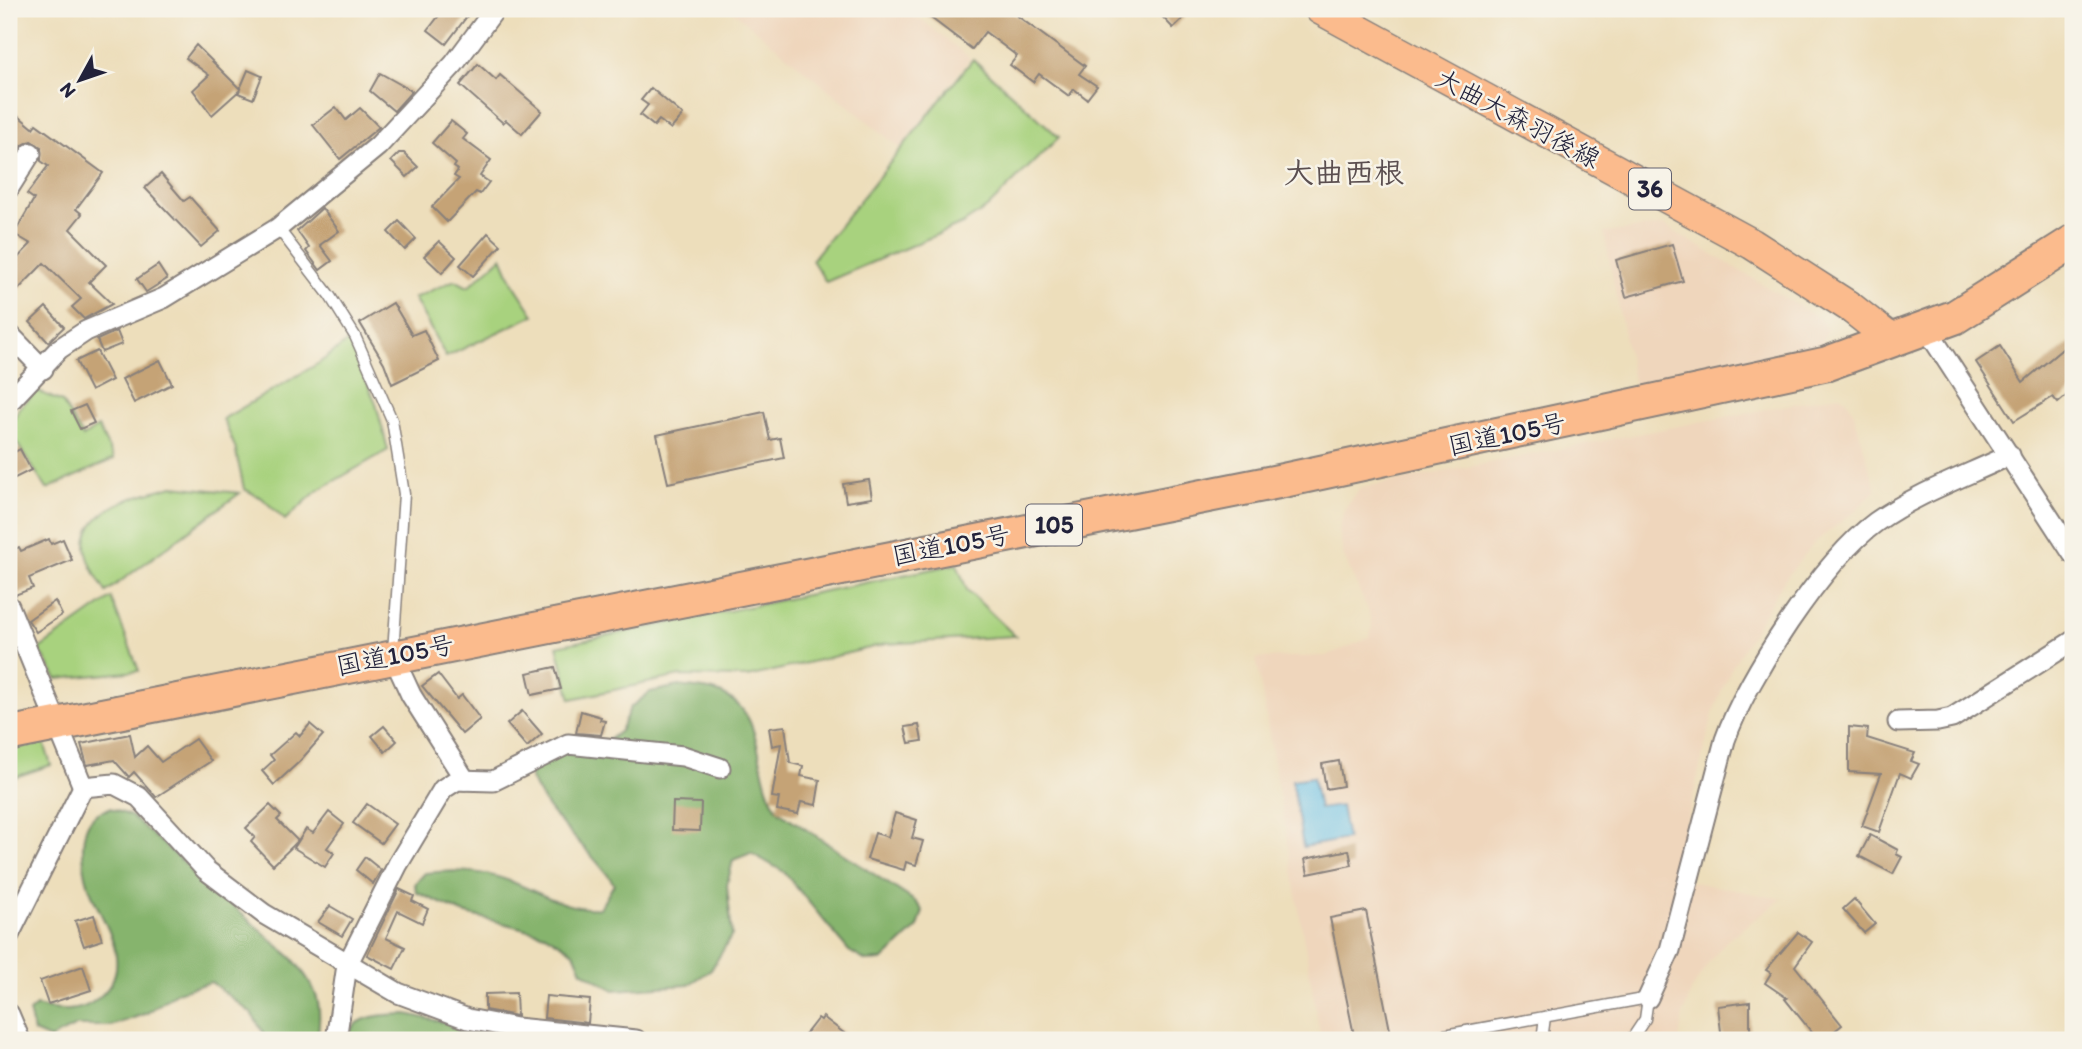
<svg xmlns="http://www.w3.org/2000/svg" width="2082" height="1049" viewBox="0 0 2082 1049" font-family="Itim,'Klee One',sans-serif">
  <rect width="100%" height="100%" fill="#f7f3e8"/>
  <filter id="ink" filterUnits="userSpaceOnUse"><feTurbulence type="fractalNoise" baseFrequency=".0143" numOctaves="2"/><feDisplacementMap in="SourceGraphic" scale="14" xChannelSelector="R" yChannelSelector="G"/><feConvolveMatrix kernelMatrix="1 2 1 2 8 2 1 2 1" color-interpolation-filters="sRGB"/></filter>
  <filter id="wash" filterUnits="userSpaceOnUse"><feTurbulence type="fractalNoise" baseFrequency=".00686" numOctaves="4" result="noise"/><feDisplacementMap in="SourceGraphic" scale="28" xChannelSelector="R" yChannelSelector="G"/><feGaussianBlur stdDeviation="1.57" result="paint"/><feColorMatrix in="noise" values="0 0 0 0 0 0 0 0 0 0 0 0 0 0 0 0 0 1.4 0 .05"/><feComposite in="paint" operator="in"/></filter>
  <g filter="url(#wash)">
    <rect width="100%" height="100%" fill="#eddebb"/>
    <!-- built -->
    <g fill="#efd6bc">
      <path d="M730 9H908L970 58 900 148Z"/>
      <path d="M1664 225 1820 319 1827 330 1821 345 1797 361 1634 386 1604 233Z"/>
      <path d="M1839 395 1846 399 1853 410 1876 490 1854 512 1815 542 1785 579 1731 669 1714 709 1673 878 1782 899 1727 940 1710 961 1692 989 1683 1015 1679 1040H1321L1256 658 1326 656 1369 638 1372 627 1369 613 1344 557 1339 530 1344 510 1360 488Z"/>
    </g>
    <!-- green -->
    <g fill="#a8d27e" stroke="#657a5c" stroke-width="2">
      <path d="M973 59 1059 137 987 208 962 224 826 282 812 260Z"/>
      <path d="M502 257 513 283 534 315 446 357 414 298 455 280 468 287Z"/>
      <path d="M350 340 376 404 388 450 317 491 285 520 262 498 244 489 235 447 223 419 319 363Z"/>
      <path d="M37 391 62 402 83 437 98 427 114 459 47 489 9 431 19 408Z"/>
      <path d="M173 486 240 493 106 592C98 579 87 562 86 547 85 506 143 494 173 486Z"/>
      <path d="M957 564 967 590 1015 636 886 644 748 677 680 676 571 699 557 646Z"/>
      <path d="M111 598 139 671 57 679 39 649Z"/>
      <path d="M42 736 51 765 9 779V749Z"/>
    </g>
    <!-- forest -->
    <g fill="#86b46d" stroke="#546b54" stroke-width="2">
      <path d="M679 686C691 688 705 688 717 692 771 711 750 776 780 812L916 902 923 911 918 927 883 960 866 961 849 951 784 872 751 853 733 860 727 885 732 935 711 970 688 985 614 990 582 971 574 952 545 934 463 913 416 892 415 884 425 873C453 870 480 870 507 880 538 891 566 911 600 908L614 884C588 844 542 816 528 770L531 759 608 740 620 731 630 708 650 692Z"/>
      <path d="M110 808 131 816 292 958C316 987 324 1002 317 1040H268L251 1013 211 982 177 992 147 1013 111 1026H76L50 1039 34 1032 29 1012 36 1006C57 1011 80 1014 97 999 135 969 108 931 93 897 84 877 75 832 95 815 98 812 106 810 110 808Z"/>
      <path d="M407 1014 523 1040H347C352 1013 386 1015 407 1014Z"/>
    </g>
    <!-- water -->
    <path fill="#69c0e6" stroke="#467190" stroke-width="2" d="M1313 777 1319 809 1341 806 1347 839 1303 847 1292 780Z"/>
    <g id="blocks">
      <!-- building -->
      <g fill="#c5a376">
        <path d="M444 9H460L468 15 446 44 428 30Z"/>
        <path d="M919 9H1008L1085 66 1079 74 1097 86 1087 99 1074 89 1069 96 1039 74 1033 82 1010 65 1017 56 985 32 972 49Z"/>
        <path d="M1155 9H1193L1173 28Z"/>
        <path d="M196 45 240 89 248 70 262 76 253 99 238 93 240 90 212 115 193 90 209 75 186 58Z"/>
        <path d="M478 64 496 80 500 75 542 111 522 134 506 120 503 123 460 85Z"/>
        <path d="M380 73 412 91 394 111 370 91Z"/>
        <path d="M651 88 683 115 671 129 659 120 654 126 640 115 648 105 641 100Z"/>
        <path d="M336 107 346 120 360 108 379 127 340 159 313 125Z"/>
        <path d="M9 108 33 128 36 124 103 173 76 209 82 214 70 229 106 265 89 282 112 304 84 319 72 307 81 299 44 263 9 299V267L31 244 14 234 34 199 27 194 48 166 41 161V147L31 141 21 146 9 165Z"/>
        <path d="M451 121 467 134 463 139 491 160 480 176 489 182 480 194 476 192 447 222 432 207 459 179 454 176 458 170 454 167 456 164 432 143Z"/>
        <path d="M399 153H404L418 167 407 177 391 161Z"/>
        <path d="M161 174 184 201 190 197 220 231 201 247 145 188Z"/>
        <path d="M322 208 339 231 320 245 332 261 320 270 306 251 309 248 297 231Z"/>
        <path d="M399 221 416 239 405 250 388 232Z"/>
        <path d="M488 233 501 245 473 276 460 265Z"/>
        <path d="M439 241 456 257 442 273 424 256Z"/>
        <path d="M1672 244 1683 281 1626 297 1616 260Z"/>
        <path d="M158 265 167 279 146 292 137 279Z"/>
        <path d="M393 303 412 335 424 330 439 361 392 384 384 363 360 323Z"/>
        <path d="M46 307 64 327 48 342 30 322Z"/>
        <path d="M117 331 122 344 102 352 97 340Z"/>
        <path d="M2073 340V390L2058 403 2053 397 2014 421 1976 362 2000 346 2023 382Z"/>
        <path d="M97 351 112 380 91 391 76 361Z"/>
        <path d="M160 360 172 384 134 403 122 379Z"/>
        <path d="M85 405 94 423 80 429 71 411Z"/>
        <path d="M764 412 770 440 780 438 784 458 668 483 657 435Z"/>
        <path d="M20 449 31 470 9 481V455Z"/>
        <path d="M869 480 872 498 846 502 843 484Z"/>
        <path d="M49 539 51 544 63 539 72 560 29 578 33 588 15 595 9 582 14 580 9 568V552L19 547 21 551Z"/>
        <path d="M55 601 62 615 36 632 28 620Z"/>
        <path d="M555 667 561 689 532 695 527 673Z"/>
        <path d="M438 674 457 699 462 695 480 719 462 734 422 686Z"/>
        <path d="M522 711 542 734 527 747 507 724Z"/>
        <path d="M581 711 601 717 600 720 605 721 601 735 576 733Z"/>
        <path d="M310 724 323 735 299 762 274 785 262 771 274 760 270 755 296 732 300 736Z"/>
        <path d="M919 725 922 741 909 743 905 727Z"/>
        <path d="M384 726 397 741 385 752 372 736Z"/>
        <path d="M785 726 790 763 803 766 801 776 820 780 816 805 801 802 798 814 777 810 779 798 772 797 781 744 772 746 769 728Z"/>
        <path d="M1849 727 1868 729 1867 738 1915 753 1911 761 1919 764 1911 778 1900 773 1879 832 1862 826 1881 774 1849 772Z"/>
        <path d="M130 734 135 757 147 746 161 762 195 739 211 761 156 797 134 772 129 777 114 760 87 765 81 744Z"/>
        <path d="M1339 761 1343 786 1326 789 1322 764Z"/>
        <path d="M673 802 701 803 700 831 672 830Z"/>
        <path d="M367 804 395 824 381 843 353 823Z"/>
        <path d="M270 805 281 816 277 820 298 841 273 865 251 842 255 837 246 828Z"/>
        <path d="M329 812 344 824 327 848 334 853 325 867 294 848 306 829 313 833Z"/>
        <path d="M895 813 917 820 912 838 923 841 916 865 906 862 904 870 867 859 875 833 888 837Z"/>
        <path d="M1870 835 1898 850 1896 854 1902 857 1893 874 1859 856Z"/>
        <path d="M1349 850 1352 865 1308 874 1305 859Z"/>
        <path d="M365 857 381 870 373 884 356 870Z"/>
        <path d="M399 889 414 896 412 901 428 909 422 923 398 911 386 938 405 947 394 969 367 955Z"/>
        <path d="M1854 899 1875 924 1864 933 1843 909Z"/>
        <path d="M330 906 352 919 342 936 318 922Z"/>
        <path d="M1366 911 1392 1040H1355L1330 918Z"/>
        <path d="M94 915 102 940 84 946 75 921Z"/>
        <path d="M1798 932 1812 942 1795 966 1842 1025 1823 1040H1818L1785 999 1787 998 1765 983 1771 973 1766 970Z"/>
        <path d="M83 966 91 990 48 1004 40 981Z"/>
        <path d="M516 993 517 1016 485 1010V994Z"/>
        <path d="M546 996 590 1000 588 1023 544 1018Z"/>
        <path d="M1750 1002V1040H1722L1718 1006Z"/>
        <path d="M823 1017 853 1040H801L818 1018 821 1020Z"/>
      </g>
    </g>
  </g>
  <g filter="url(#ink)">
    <use href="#blocks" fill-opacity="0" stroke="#88807b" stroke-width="2"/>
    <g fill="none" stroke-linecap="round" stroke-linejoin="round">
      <!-- lane casing -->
      <g stroke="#88807b" stroke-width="13">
        <g id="lane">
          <path d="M278 228 330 296 355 336 392 420 404 494 393 652"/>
          <path d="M1417 1040 1648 998 1645 1019 1631 1040"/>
          <path d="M1542 1040 1545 1017"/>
        </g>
      </g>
      <!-- street casing -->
      <g stroke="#88807b" stroke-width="23">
        <g id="street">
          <path d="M9 188 31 153"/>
          <path d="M1926 328 2073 554"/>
          <path d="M9 334 43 369"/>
          <path d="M9 402 59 349 86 331 164 298 278 228 378 146 454 64 495 9"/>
          <path d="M9 606 83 787 114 784 139 797 206 870 264 914 398 993 468 1019 516 1028 636 1040"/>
          <path d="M393 656 411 695 465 780"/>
          <path d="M1898 722 1938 721 1952 718 2073 641"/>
          <path d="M9 935 83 787"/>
          <path d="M1648 998 1670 950 1725 740C1747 677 1823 561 1876 522 1915 494 1966 476 2010 455"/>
          <path d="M9 1014 20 1040"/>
          <path d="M336 1040 347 965 398 864 443 789 457 780 493 781 568 744 683 756 720 768"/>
        </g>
      </g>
      <!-- primary casing -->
      <g stroke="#88807b" stroke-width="33">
        <path id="primary" d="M1320 9 1752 244 1850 307 1892 340"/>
      </g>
      <!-- highway casing -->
      <g stroke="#88807b" stroke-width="37">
        <path id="highway" d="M9 734 1281 481 1826 364 1955 317 2073 242"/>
      </g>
      <!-- lane -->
      <use href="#lane" stroke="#fff" stroke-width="10"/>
      <!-- street -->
      <use href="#street" stroke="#fff" stroke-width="19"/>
      <!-- primary -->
      <use href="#primary" stroke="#fbbb8d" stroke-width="30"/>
      <!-- highway -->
      <use href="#highway" stroke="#fbbb8d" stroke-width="33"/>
    </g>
  </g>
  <g text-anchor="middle" stroke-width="5" stroke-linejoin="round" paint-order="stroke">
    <!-- shield labels -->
    <g fill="#f7f3e8" stroke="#62616f" stroke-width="2">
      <rect x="1629" y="168.5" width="42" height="41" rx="5"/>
      <rect x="1026" y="504.5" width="56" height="41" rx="5"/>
    </g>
    <g font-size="24" font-weight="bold" fill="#22223b">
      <text x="1650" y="197">36</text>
      <text x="1054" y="533">105</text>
    </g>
    <!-- street labels -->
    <g font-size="26" fill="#22223b" stroke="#f7f3e8">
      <text transform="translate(1518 118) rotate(28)" y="9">大曲大森羽後線</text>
      <text transform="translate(1507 434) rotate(-12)" y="9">国道105号</text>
      <text transform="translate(951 545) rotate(-11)" y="9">国道105号</text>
      <text transform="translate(395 655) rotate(-11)" y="9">国道105号</text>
    </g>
    <!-- quarter labels -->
    <g font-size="30" font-weight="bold" fill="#5b4f50" stroke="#f7f3e8">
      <text x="1344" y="183">大曲西根</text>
    </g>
  </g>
  <!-- margin -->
  <rect width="2082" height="1049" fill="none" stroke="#f7f3e8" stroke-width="35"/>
  <!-- north arrow -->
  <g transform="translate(80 80) rotate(230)" stroke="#f7f3e8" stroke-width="5" paint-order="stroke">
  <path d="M0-5L12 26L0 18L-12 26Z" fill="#22223b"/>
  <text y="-10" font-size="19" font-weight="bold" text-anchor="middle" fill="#22223b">N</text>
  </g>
</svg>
